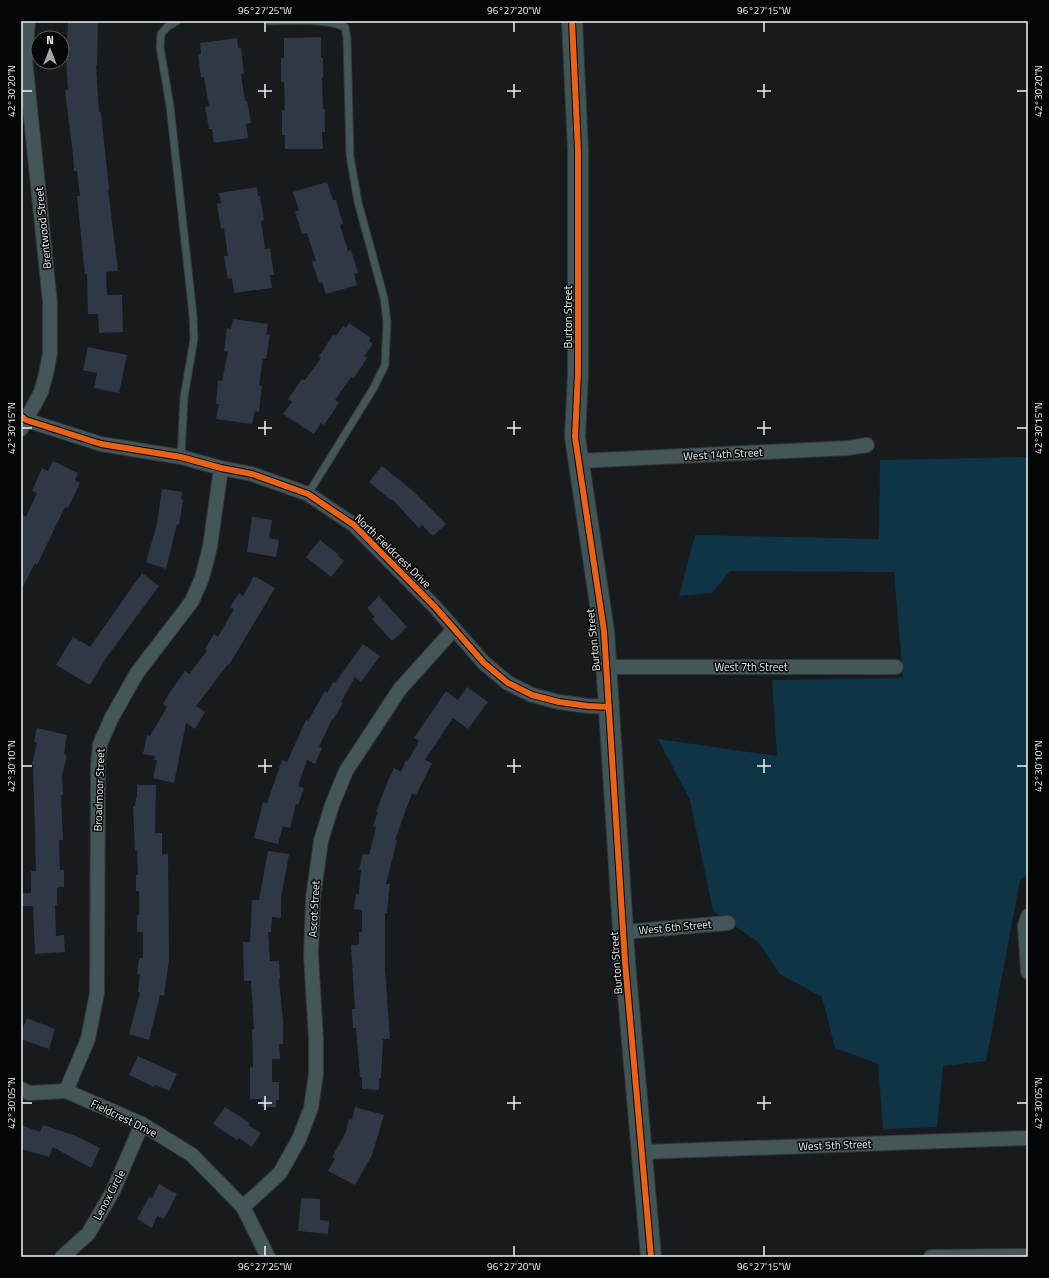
<svg xmlns="http://www.w3.org/2000/svg" width="1049" height="1278" viewBox="0 0 1049 1278" font-family="'Titillium Web',sans-serif">
  <rect width="100%" height="100%" fill="#181b1d"/>
  <!-- green -->
  <path fill="#0e3446" d="M1028 457V874L1020 880 986 1061 943 1066 937 1127 883 1129 878 1064 835 1048 822 997 780 974 758 942 713 911 690 800 658 739 777 756 772 680 903 678 894 572 730 571 712 593 679 596 695 535 879 539 880 460Z"/>
  <!-- building -->
  <g fill="#2f3844">
    <path d="M68 21H98L97 65H96L99 112H101L109 189H108L118 271 106 272 107 295H122L123 332 99 333 98 314H88L87 274H85L83 256 77 196H80L77 171H74L73 155 65 90H68L65 45H67Z"/>
    <path d="M321 37V58H323V78H322L323 109H325V132H322L323 149H285V135H282V110H285L284 82H281V58H284V38Z"/>
    <path d="M237 38 238 48H241L244 73 241 74 245 101H247L251 123 246 124 248 138 214 143 212 129H209L205 107 209 106 204 77H201L198 55 201 54 200 43Z"/>
    <path d="M327 182 333 200H336L343 224 340 225 348 251 351 250 358 273 354 274 357 285 326 294 322 282 319 283 312 262 316 261 307 233 302 234 295 212 299 210 293 192Z"/>
    <path d="M257 187 258 196H260L264 220 261 221 265 249 270 248 274 275H270L272 288 234 293 232 278 228 279 224 256H228L224 228 221 229 217 204 221 203 219 193Z"/>
    <path d="M233 319 268 324 266 334 270 335 266 359H263L259 385 262 386 259 412 255 411 252 424 216 419 219 404H216L218 380 222 381 228 352 224 351 227 328 231 329Z"/>
    <path d="M349 323 371 338 369 341 373 344 364 356 367 358 354 378 351 377 335 400 339 403 324 425 321 423 314 434 283 414 292 402 288 399 302 379 305 380 321 358 319 356 333 335 336 336 343 326 346 328Z"/>
    <path d="M88 347 127 355 119 393 94 388 97 373 83 370Z"/>
    <path d="M53 461 78 473 75 480 80 483 68 508 65 507 37 565 35 563 21 590V514L26 517 37 493 32 491 42 468 48 471Z"/>
    <path d="M382 466 413 491 446 524 433 536 422 525 419 528 392 499 391 500 369 482Z"/>
    <path d="M162 489 182 492 181 499 183 500 179 525 177 524 166 569 146 562 157 524Z"/>
    <path d="M252 517 272 520 269 538 279 540 276 557 247 552Z"/>
    <path d="M320 540 339 555 338 556 344 561 331 577 306 557Z"/>
    <path d="M142 573 159 586 106 658 90 685 56 665 73 637 90 647Z"/>
    <path d="M254 576 275 588 229 665 228 664 196 706 205 712 195 729 186 723 174 783 153 778 157 760H154L155 756 143 754 147 735 150 736 167 707 163 704 168 695 185 671 189 674 207 651 205 649 214 634 218 637 234 609 230 607 239 593 243 596Z"/>
    <path d="M379 596 407 627 392 641 372 619 375 617 367 608Z"/>
    <path d="M363 644 380 656 361 682 355 677 341 702 343 703 333 720 332 719 319 747 322 748 315 764 307 760 298 786 304 788 298 805 296 804 290 828 283 826 278 844 254 838 263 802 267 803 282 760 287 762 306 720 308 721 325 691 327 693 333 682 335 683Z"/>
    <path d="M467 687 488 702 468 729 453 718 425 760 432 763 416 795 412 793 395 840H397L386 884H390L387 913H385V969L390 1039H383L381 1078H379V1090L362 1089V1077H360L356 1028H353L352 1009H355L351 945H359V932H362V910L354 909 356 894H359L361 870H359L363 854 369 855 376 827 373 826 378 812H376L387 783 394 768 401 772 406 760 408 761 419 741 414 738 446 691 458 700Z"/>
    <path d="M37 728 67 735 64 754 67 755 62 776 63 795H61L63 840H59L60 870H64V887H57V905H55L56 936 64 935 65 952 35 954 33 906H21V893H31V871H36L33 764H32L37 743 34 742Z"/>
    <path d="M137 785H156L155 833H162V855L168 854 169 960 164 996 160 995 149 1040 129 1034 140 993 138 992 140 974H137L139 958H143V932H137V915H139V891H136V875H138L137 850H135L133 806H135L136 798H137Z"/>
    <path d="M268 851 289 854 281 899V918L272 917 271 932H268L270 961H279L280 979H279L283 1021V1044H279L280 1059H272V1082H279V1100H276V1107H262V1099H250V1067H253L252 1029H254L251 981H244L243 942H250L252 900H259Z"/>
    <path d="M27 1018 55 1029 49 1049 21 1039V1033Z"/>
    <path d="M138 1056 177 1074 169 1091 155 1085 154 1087 129 1075Z"/>
    <path d="M225 1107 250 1123 248 1125 261 1133 252 1147 239 1138 237 1140 213 1124Z"/>
    <path d="M355 1107 384 1115 372 1155 355 1185 328 1171 335 1159 332 1157 345 1134 349 1119 352 1120Z"/>
    <path d="M21 1125 40 1132 43 1125 76 1136 100 1148 91 1168 53 1147 49 1157 21 1149Z"/>
    <path d="M159 1184 177 1194 164 1219 157 1216 152 1228 137 1219 149 1197 152 1198Z"/>
    <path d="M301 1198 320 1199V1220L329 1221 328 1234 298 1231Z"/>
  </g>
  <g fill="none" stroke-linecap="round" stroke-linejoin="round">
    <!-- lane casing -->
    <g stroke="#333536" stroke-width="9">
      <g id="lane">
        <path d="M177 21 167 27 161 34 160 47 170 106 193 315 194 339 184 397 181 457"/>
        <path d="M269 21C290 21 326 18 345 27L347 38 350 156 358 202 384 298 387 322 385 365 373 389 308 494"/>
      </g>
    </g>
    <!-- street casing -->
    <g stroke="#333536" stroke-width="16">
      <g id="street">
        <path d="M21 416 26 420 101 444 181 457 221 468 252 474 308 494 354 525 435 607 484 663 508 683 532 695 559 702 588 706 609 707"/>
        <path d="M21 429 41 392 46 374 50 353V303L25 59 28 21"/>
        <path d="M578 461 848 448 867 445"/>
        <path d="M606 667H896"/>
        <path d="M1028 916 1025 926 1028 972"/>
        <path d="M623 932 728 923"/>
        <path d="M21 1089 29 1093 66 1091 142 1124 192 1155 243 1207 268 1257"/>
        <path d="M66 1091 88 1039 97 993 98 765 100 744 112 717 137 673 192 601 202 578 210 547 221 468"/>
        <path d="M642 1152 1028 1138"/>
        <path d="M243 1207 280 1173 299 1139 311 1108 316 1074V1039L311 955 313 898 321 841 332 805 346 771 400 689 454 629"/>
        <path d="M62 1257 88 1234 113 1191 142 1124"/>
        <path d="M931 1257 1028 1256"/>
      </g>
    </g>
    <!-- secondary casing -->
    <g stroke="#333536" stroke-width="22">
      <path id="secondary" d="M572 21 578 150V373L575 437 604 631 625 962 651 1257"/>
    </g>
    <!-- lane -->
    <use href="#lane" stroke="#445658" stroke-width="7"/>
    <!-- street -->
    <use href="#street" stroke="#445658" stroke-width="14"/>
    <!-- secondary -->
    <use href="#secondary" stroke="#415456" stroke-width="20"/>
    <!-- cycleway casing -->
    <g stroke="#050607" stroke-width="8">
      <g id="cycleway">
        <path d="M572 21 578 150V373L575 437 604 631 625 962 651 1257"/>
        <path d="M21 416 26 420 101 444 181 457 221 468 252 474 308 494 354 525 435 607 484 663 508 683 532 695 559 702 588 706 609 707"/>
      </g>
    </g>
    <!-- cycleway -->
    <use href="#cycleway" stroke="#ea6118" stroke-width="6"/>
  </g>
  <!-- ticks -->
  <path fill="none" stroke="#f0f3f5" stroke-width="1.5" d="M265 22V32M514 22V32M764 22V32M265 84V98M514 84V98M764 84V98M22 91H32M258 91H272M507 91H521M757 91H771M1017 91H1027M265 421V435M514 421V435M764 421V435M22 428H32M258 428H272M507 428H521M757 428H771M1017 428H1027M265 759V773M514 759V773M764 759V773M22 766H32M258 766H272M507 766H521M757 766H771M1017 766H1027M265 1096V1110M514 1096V1110M764 1096V1110M22 1103H32M258 1103H272M507 1103H521M757 1103H771M1017 1103H1027M265 1246V1256M514 1246V1256M764 1246V1256"/>
  <g text-anchor="middle" stroke-width="3" stroke-linejoin="round" paint-order="stroke">
    <!-- street labels -->
    <g font-size="11" fill="#f0f3f5" stroke="#050607">
      <text transform="translate(43 228) rotate(-96)" y="4">Brentwood Street</text>
      <text transform="translate(568 317) rotate(-90)" y="4">Burton Street</text>
      <text transform="translate(723 454) rotate(-3)" y="4">West 14th Street</text>
      <text transform="translate(393 551) rotate(44)" y="4">North Fieldcrest Drive</text>
      <text transform="translate(593 640) rotate(-96)" y="4">Burton Street</text>
      <text x="751" y="671">West 7th Street</text>
      <text transform="translate(99 790) rotate(-88)" y="4">Broadmoor Street</text>
      <text transform="translate(314 909) rotate(-87)" y="4">Ascot Street</text>
      <text transform="translate(675 927) rotate(-5)" y="4">West 6th Street</text>
      <text transform="translate(616 963) rotate(-94)" y="4">Burton Street</text>
      <text transform="translate(124 1118) rotate(26)" y="4">Fieldcrest Drive</text>
      <text transform="translate(835 1145) rotate(-2)" y="4">West 5th Street</text>
      <text transform="translate(109 1195) rotate(-62)" y="4">Lenox Circle</text>
    </g>
  </g>
  <!-- border -->
  <rect width="1049" height="1278" fill="none" stroke="#050607" stroke-width="44"/>
  <!-- north arrow -->
  <g transform="translate(50 50)"><circle r="19" fill="#050607" stroke="#636566"/>
  <path d="M0-3L7 15L0 10L-7 15Z" fill="#a4a7a9"/>
  <text y="-6" font-size="11" font-weight="bold" text-anchor="middle" fill="#f0f3f5">N</text>
  </g>
  <rect x="22" y="22" width="1005" height="1234" fill="none" stroke="#f0f3f5" stroke-width="1.5"/>
  <g font-size="10" text-anchor="middle" fill="#f0f3f5">
    <text x="265" y="14">96°27'25"W</text>
    <text x="514" y="14">96°27'20"W</text>
    <text x="764" y="14">96°27'15"W</text>
    <text transform="translate(11 91) rotate(-90)" y="4">42°30'20"N</text>
    <text transform="translate(1038 91) rotate(-90)" y="4">42°30'20"N</text>
    <text transform="translate(11 428) rotate(-90)" y="4">42°30'15"N</text>
    <text transform="translate(1038 428) rotate(-90)" y="4">42°30'15"N</text>
    <text transform="translate(11 766) rotate(-90)" y="4">42°30'10"N</text>
    <text transform="translate(1038 766) rotate(-90)" y="4">42°30'10"N</text>
    <text transform="translate(11 1103) rotate(-90)" y="4">42°30'05"N</text>
    <text transform="translate(1038 1103) rotate(-90)" y="4">42°30'05"N</text>
    <text x="265" y="1270">96°27'25"W</text>
    <text x="514" y="1270">96°27'20"W</text>
    <text x="764" y="1270">96°27'15"W</text>
  </g>
</svg>
